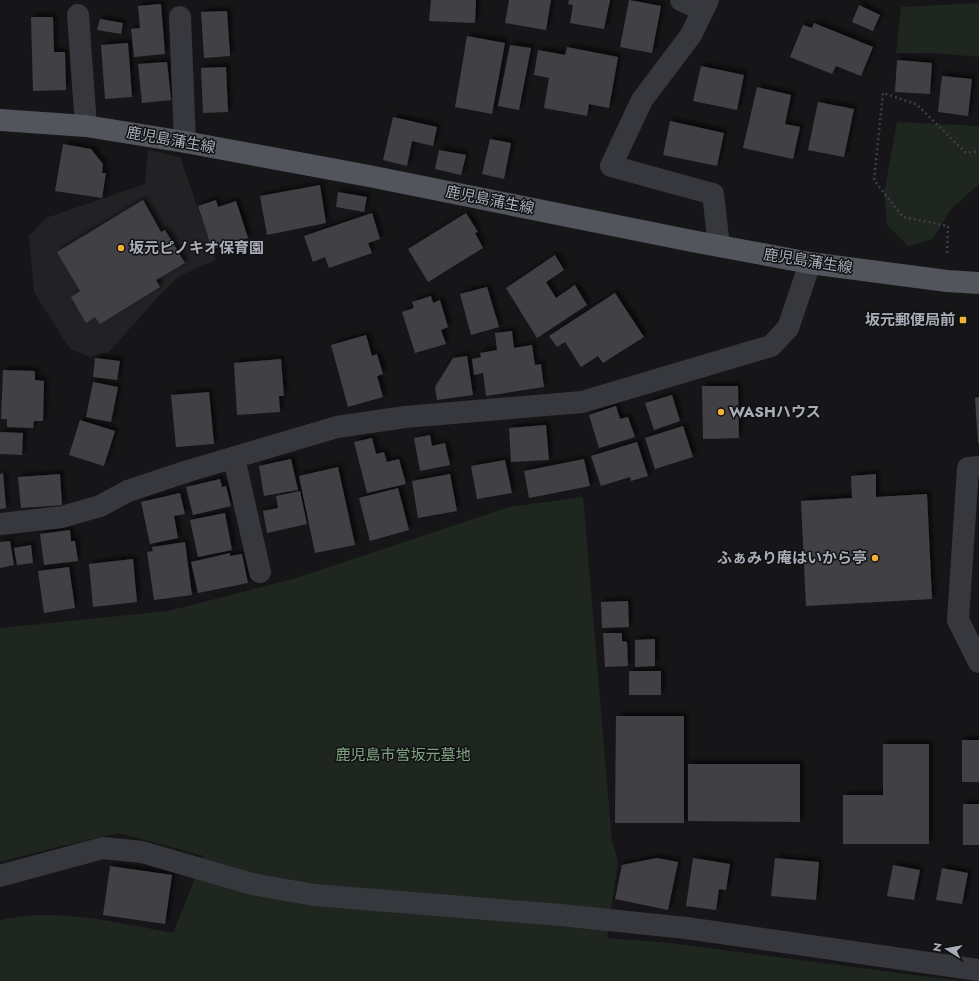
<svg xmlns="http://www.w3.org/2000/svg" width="979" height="981" viewBox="0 0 979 981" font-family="Jost,'Noto Sans JP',sans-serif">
  <defs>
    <filter id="shadow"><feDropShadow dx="3.5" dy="-3.5" stdDeviation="2" flood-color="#0009"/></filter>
  </defs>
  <rect width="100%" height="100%" fill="#161618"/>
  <!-- built -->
  <path fill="#222225" d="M148 150 180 157 216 260 179 276 156 299 109 352 90 357 70 349 34 292 29 236 46 218 145 184Z"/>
  <!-- green -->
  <g fill="#1e261f">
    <path d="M979 3V57L935 53H896L901 7Z"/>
    <path d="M897 122 979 126V184L950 210 933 239 908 246 887 225 884 194Z"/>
    <path d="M583 497 612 841 618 862 607 938 670 943 960 981H0V920C57 907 117 923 173 933L204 856 119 833 62 846 0 862V628L168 611 293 579 509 507Z"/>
  </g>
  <!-- building -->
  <g fill="#404145" filter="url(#shadow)">
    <path d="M431 0H476L475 23 429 21Z"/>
    <path d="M509 0H551L546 30 505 23Z"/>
    <path d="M569 0H610L604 29 570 23 573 5 568 4Z"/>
    <path d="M629 0 661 6 652 53 620 47Z"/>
    <path d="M161 4 165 54 134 57 131 29 140 28 138 6Z"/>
    <path d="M859 5 880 15 873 31 852 22Z"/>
    <path d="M227 11 230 56 204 58 201 12Z"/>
    <path d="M31 17H53L54 52H65L66 90 33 91Z"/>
    <path d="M100 19 123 23 121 34 97 30Z"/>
    <path d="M814 23 873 47 861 76 836 66 832 74 790 57 803 25 812 28Z"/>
    <path d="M467 36 505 43 492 114 455 107Z"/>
    <path d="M128 43 132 97 105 99 101 45Z"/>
    <path d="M510 45 531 48 519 110 498 106Z"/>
    <path d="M567 47 618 57 609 108 589 104 587 116 544 108 549 78 534 75 538 50 565 55Z"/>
    <path d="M897 60 932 63 930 94 895 92Z"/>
    <path d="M167 62 171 100 142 103 138 64Z"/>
    <path d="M701 66 744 75 737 110 693 101Z"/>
    <path d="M226 67 228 112 203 113 201 68Z"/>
    <path d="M942 76 972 79 968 116 938 112Z"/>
    <path d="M757 87 791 95 785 124 800 127 793 159 743 148Z"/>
    <path d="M818 102 854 109 844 157 808 150Z"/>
    <path d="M393 117 437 127 433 146 412 141 407 166 383 160Z"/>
    <path d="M670 121 724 133 717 166 663 155Z"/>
    <path d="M490 139 511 143 504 179 482 174Z"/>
    <path d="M63 144 91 149 103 164 102 173H106L102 198 55 191Z"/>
    <path d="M439 150 466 155 461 175 435 169Z"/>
    <path d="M320 185 326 223 267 235 260 196Z"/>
    <path d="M338 192 367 197 364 212 336 207Z"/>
    <path d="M143 200 161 232 165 230 185 263 156 280 160 287 100 324 95 317 86 323 71 297 80 291 57 252Z"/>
    <path d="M216 200 218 207 236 201 248 238 212 249 198 206Z"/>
    <path d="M372 213 380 239 368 243 372 253 329 268 325 257 313 262 304 236Z"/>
    <path d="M466 213 478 232 475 233 483 248 428 282 408 249Z"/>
    <path d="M555 255 564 270 546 282 556 298 575 285 587 305 537 338 506 288Z"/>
    <path d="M487 287 499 327 471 335 460 294Z"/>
    <path d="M615 293 644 337 603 363 598 356 581 367 565 342 557 347 549 336Z"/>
    <path d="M431 296 433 303 440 300 448 327 441 330 446 344 415 353 402 312 414 308 412 302Z"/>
    <path d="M512 331 514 348 532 345 535 365 541 364 544 387 486 396 483 373 474 375 472 359 481 357 480 353 497 350 495 333Z"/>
    <path d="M366 335 372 356 377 354 383 374 377 376 383 397 348 407 331 345Z"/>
    <path d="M467 356 473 395 437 400 435 387 453 358Z"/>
    <path d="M95 358 120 361 117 380 93 377Z"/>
    <path d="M281 359 284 396H279L280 412 237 415 234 363Z"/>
    <path d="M3 370 35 371V380L44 381 43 421H34L33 428 7 427V419H1Z"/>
    <path d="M93 382 118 387 111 422 86 417Z"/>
    <path d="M702 386H738L739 438 703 439Z"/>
    <path d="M209 392 214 444 176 447 171 395Z"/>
    <path d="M672 395 680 421 654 430 645 403Z"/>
    <path d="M979 397V443H978L975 398Z"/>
    <path d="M616 406 620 419 628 417 635 437 599 448 589 415Z"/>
    <path d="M80 420 115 431 104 466 69 455Z"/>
    <path d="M546 425 549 460 511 462 509 428Z"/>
    <path d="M683 426 693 457 655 469 645 438Z"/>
    <path d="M0 432 23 433 22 455 0 454Z"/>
    <path d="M430 435 432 446 445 443 450 465 420 471 414 438Z"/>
    <path d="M372 438 376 454 384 452 387 462 399 459 406 484 367 493 354 442Z"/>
    <path d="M637 442 648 476 631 481 630 477 601 486 591 456Z"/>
    <path d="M291 459 298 490 264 496 259 466Z"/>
    <path d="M584 459 590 486 529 498 524 471Z"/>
    <path d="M505 460 512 493 477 499 471 466Z"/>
    <path d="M338 467 355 545 315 553 299 476Z"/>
    <path d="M3 473 6 508 0 509V474Z"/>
    <path d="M60 474 62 505 21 508 18 477Z"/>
    <path d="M450 474 457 511 418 518 412 481Z"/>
    <path d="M876 474V497L927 494 932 599 806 606 801 501 852 498 851 476Z"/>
    <path d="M220 479 222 487 226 486 231 506 193 515 186 487Z"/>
    <path d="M398 488 409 530 370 541 359 498Z"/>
    <path d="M300 491 307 524 267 533 263 511 278 508 276 496Z"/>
    <path d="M180 493 185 514 174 516 178 538 150 544 141 502Z"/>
    <path d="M225 513 232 550 198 557 190 520Z"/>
    <path d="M70 530 71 541H75L78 561 44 565 40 534Z"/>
    <path d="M10 541 14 565 0 568V542Z"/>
    <path d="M185 542 192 595 154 600 147 552 153 551 152 547Z"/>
    <path d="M31 545 33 563 17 565 14 548Z"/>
    <path d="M230 553V556L242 554 248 583 198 593 191 562Z"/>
    <path d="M133 559 137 602 93 607 89 564Z"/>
    <path d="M69 567 75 608 44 613 38 571Z"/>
    <path d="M628 601 629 627 602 628 601 602Z"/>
    <path d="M603 633H622V641L627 642 628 666 605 667Z"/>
    <path d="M655 639V666L635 667V640Z"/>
    <rect x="629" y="671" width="32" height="24"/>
    <path d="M616 716H684V823H615Z"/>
    <rect x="962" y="740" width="17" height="42"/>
    <path d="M883 744H929V844H843V795H883Z"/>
    <path d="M688 764H800V822L688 821Z"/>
    <rect x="963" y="804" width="16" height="41"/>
    <path d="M657 858 678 862 668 910 615 899 622 865Z"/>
    <path d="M693 858 730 864 726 890 719 889 716 910 686 906Z"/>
    <path d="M775 858 819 862 816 900 771 896Z"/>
    <path d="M893 865 920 870 914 900 887 896Z"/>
    <path d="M110 866 172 875 165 924 103 915Z"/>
    <path d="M942 868 968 873 962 904 936 900Z"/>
  </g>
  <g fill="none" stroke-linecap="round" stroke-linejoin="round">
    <!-- path -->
    <path stroke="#3d3f44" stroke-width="2.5" stroke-dasharray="2 3" stroke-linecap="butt" d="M947 253 948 226 903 217 874 180 883 93 916 104 966 153 979 151"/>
    <!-- minor -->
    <g stroke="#37383d" stroke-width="22">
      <path d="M681 0 702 10"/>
      <path d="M708 0 691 35 642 100 611 166 713 194 719 246"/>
      <path d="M78 15 86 126"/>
      <path d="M180 17 185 142"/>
      <path d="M234 458 260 572"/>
      <path d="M979 467 968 468 958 620 979 662"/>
      <path d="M0 524 62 517 100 506 128 491 188 471 337 427 405 417 582 402 771 346 788 328 810 263"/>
      <path d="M0 876 103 848 142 852 252 884 314 895 561 915 686 928 979 970"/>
    </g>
    <!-- major -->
    <path stroke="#53555c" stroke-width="22" d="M0 120 86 126 185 142 369 176 692 241 810 263 947 281 979 283"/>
  </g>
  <!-- markers -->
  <g fill="#f2b134" stroke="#111113" stroke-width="1.5">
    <circle cx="121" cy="248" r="4"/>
    <rect x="959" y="316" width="8" height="8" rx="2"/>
    <circle cx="721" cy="412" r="4"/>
    <circle cx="875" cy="558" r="4"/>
  </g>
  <g text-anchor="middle" stroke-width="3" stroke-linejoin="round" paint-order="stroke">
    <!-- street labels -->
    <g font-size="15" fill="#a8adb8" stroke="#111113">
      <text transform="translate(171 140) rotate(10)" y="5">鹿児島蒲生線</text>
      <text transform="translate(490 200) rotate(11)" y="5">鹿児島蒲生線</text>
      <text transform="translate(808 261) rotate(9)" y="5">鹿児島蒲生線</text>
    </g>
    <!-- poi labels -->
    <g font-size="15" font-weight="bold" fill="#a8adb8" stroke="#111113" text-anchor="start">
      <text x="129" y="253">坂元ピノキオ保育園</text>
      <text x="955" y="325" text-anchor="end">坂元郵便局前</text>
      <text x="729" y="417">WASHハウス</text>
      <text x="867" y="563" text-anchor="end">ふぁみり庵はいから亭</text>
    </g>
    <!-- park labels -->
    <g font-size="15" fill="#7fa381" stroke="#111113">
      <text x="403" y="760">鹿児島市営坂元墓地</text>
    </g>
  </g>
  <!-- north arrow -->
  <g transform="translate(947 949) rotate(281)" stroke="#111113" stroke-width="3" paint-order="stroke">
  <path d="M0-3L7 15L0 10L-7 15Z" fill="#a8adb8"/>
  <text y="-6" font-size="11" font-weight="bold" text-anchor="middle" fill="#a8adb8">N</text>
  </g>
</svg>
